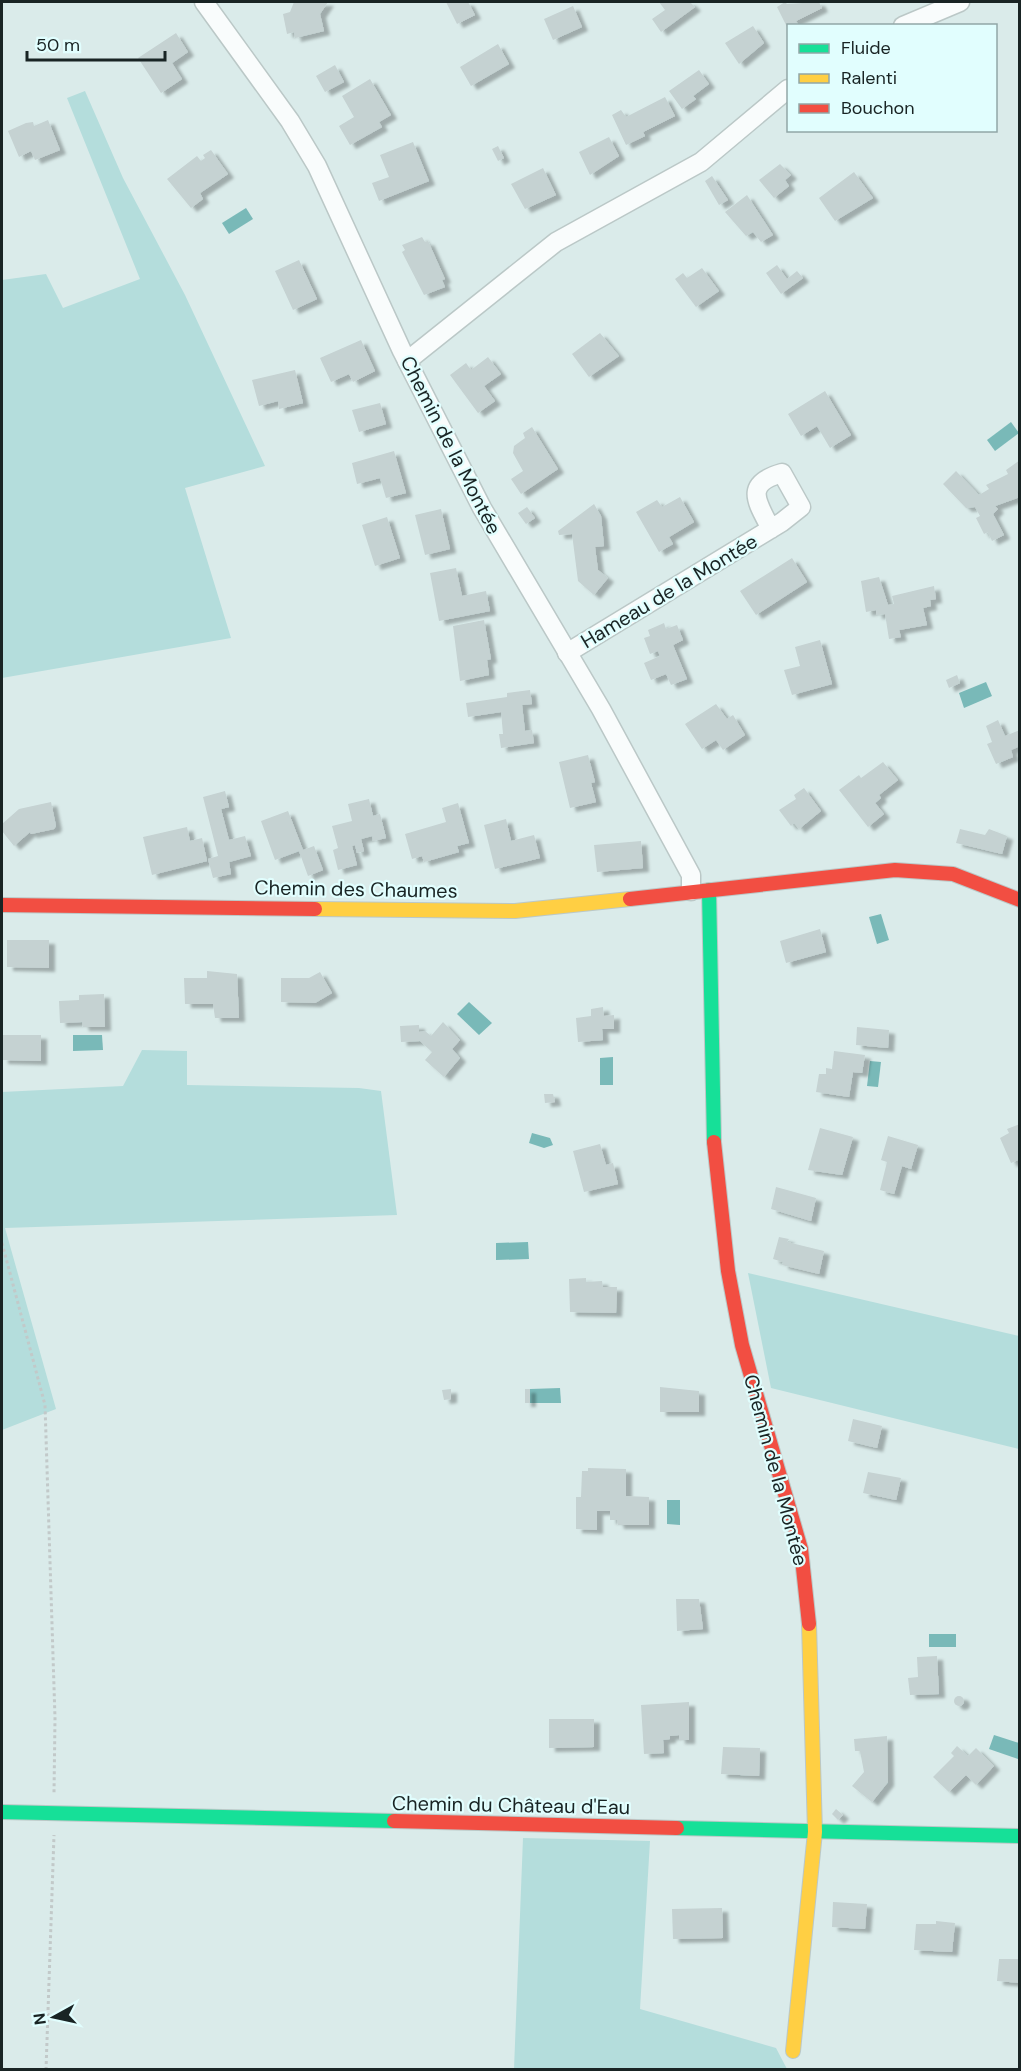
<svg xmlns="http://www.w3.org/2000/svg" width="1021" height="2071" viewBox="0 0 1021 2071" font-family="'DM Sans',sans-serif">
  <defs>
    <filter id="shadow"><feDropShadow dx="6" dy="4" stdDeviation="1.5" flood-color="#0004"/></filter>
  </defs>
  <rect width="100%" height="100%" fill="#daebea"/>
  <!-- green -->
  <g fill="#b4dddc">
    <path d="M85 91 123 178 185 295 265 466 185 488 231 638 2 678V280L46 274 63 308 140 279 67 98Z"/>
    <path d="M142 1050 187 1051V1085L359 1088 381 1091 397 1215 5 1228 56 1409 2 1430V1092L123 1086Z"/>
    <path d="M748 1273 1019 1336V1449L771 1388Z"/>
    <path d="M523 1838 650 1841 640 2009 776 2048 787 2069H514Z"/>
  </g>
  <!-- water -->
  <g fill="#79b9b8">
    <path d="M246 208 253 219 229 234 222 223Z"/>
    <path d="M1011 422 1019 433 995 451 987 440Z"/>
    <path d="M986 682 992 696 964 708 959 693Z"/>
    <path d="M881 914 889 940 877 944 869 917Z"/>
    <path d="M469 1002 492 1023 479 1035 457 1014Z"/>
    <path d="M73 1035H102L103 1050 73 1051Z"/>
    <path d="M613 1057V1085H600V1058Z"/>
    <path d="M870 1061 881 1062 878 1087 867 1086Z"/>
    <path d="M532 1133 550 1138 553 1145 544 1148 529 1143Z"/>
    <path d="M528 1242 529 1259 496 1260V1243Z"/>
    <path d="M560 1388 561 1403H530V1389Z"/>
    <path d="M667 1500H680V1525L667 1524Z"/>
    <rect x="929" y="1634" width="27" height="13"/>
    <path d="M994 1735 1019 1743 1018 1759 989 1749Z"/>
  </g>
  <!-- building -->
  <g fill="#c5d2d2" filter="url(#shadow)">
    <path d="M294 2H328L320 14 324 31 295 38 294 32 287 34 283 14 290 12Z"/>
    <path d="M446 2H468L475 15 457 24Z"/>
    <path d="M659 2H690L695 7 661 32 652 19 665 10Z"/>
    <path d="M785 2 787 4 819 2 822 8 796 21 798 24 796 26H788V29L777 7Z"/>
    <path d="M573 6 582 27 553 40 544 19Z"/>
    <path d="M753 26 764 43 739 64 725 43Z"/>
    <path d="M176 33 188 52 172 63 182 79 161 93 138 58Z"/>
    <path d="M498 44 509 64 471 86 460 67Z"/>
    <path d="M335 65 344 82 325 92 316 76Z"/>
    <path d="M699 70 709 84 693 96 696 99 682 109 669 91Z"/>
    <path d="M370 79 391 115 379 122 382 127 350 145 339 126 354 117 342 96Z"/>
    <path d="M665 97 675 116 643 132 645 136 626 145 612 115 621 110 626 117Z"/>
    <path d="M48 120 60 150 35 160 31 151 19 157 8 131 26 123 33 122 34 126Z"/>
    <path d="M609 137 619 156 590 175 579 152Z"/>
    <path d="M413 142 429 181 379 201 372 183 389 177 380 155Z"/>
    <path d="M498 146 504 158 498 161 492 149Z"/>
    <path d="M211 150 228 174 200 193 203 199 191 208 167 179 197 156 201 161 205 158 203 155Z"/>
    <path d="M780 164 791 175 785 180 789 186 774 198 759 180Z"/>
    <path d="M543 168 556 195 525 209 511 184Z"/>
    <path d="M854 172 873 198 835 221 819 198Z"/>
    <path d="M712 176 728 200 719 205 705 181Z"/>
    <path d="M747 195 773 235 761 242 753 232 746 236 725 212Z"/>
    <path d="M422 237 425 242 428 241 445 279 442 280 445 287 424 295 402 252 405 250 402 245Z"/>
    <path d="M299 260 317 299 293 310 275 271Z"/>
    <path d="M777 265 787 279 797 271 803 278 781 294 766 273Z"/>
    <path d="M702 268 719 291 696 307 675 279 683 273 687 278Z"/>
    <path d="M600 333 619 356 589 377 572 354Z"/>
    <path d="M361 340 375 371 353 382 349 374 331 382 320 358Z"/>
    <path d="M488 357 501 374 484 386 495 401 478 413 450 375 466 363 471 370Z"/>
    <path d="M295 370 303 403 279 409 278 401 259 406 252 380Z"/>
    <path d="M825 391 851 435 830 448 817 426 801 436 788 414Z"/>
    <path d="M380 403 386 424 359 432 352 410Z"/>
    <path d="M532 427 558 469 521 494 511 479 523 471 513 453 514 446 525 438 523 433Z"/>
    <path d="M394 451 406 493 386 498 380 478 357 484 352 463Z"/>
    <path d="M1020 460V497L995 506 998 509 993 514 1004 535 992 541 988 532 984 534 976 518 980 516 975 507 966 508 943 484 956 471 979 495 989 489 986 485 1008 474 1006 470Z"/>
    <path d="M680 497 694 522 669 537 673 544 659 552 636 512 657 500 662 507Z"/>
    <path d="M594 504 601 516 604 546 595 547 598 570 608 578 594 595 578 581 572 534 559 535 558 531Z"/>
    <path d="M527 507 535 518 526 524 518 513Z"/>
    <path d="M441 509 450 549 425 555 415 515Z"/>
    <path d="M387 517 400 558 375 566 362 525Z"/>
    <path d="M792 558 807 582 756 615 740 591Z"/>
    <path d="M456 568 462 596 486 591 490 611 439 621 430 573Z"/>
    <path d="M879 577 888 605 894 604 892 596 934 586 936 599 930 600 931 606 923 608 927 625 899 630 901 637 889 639 885 614 876 615V610L866 612 861 581Z"/>
    <path d="M484 620 491 659 487 660 489 675 460 681 453 626Z"/>
    <path d="M664 623 666 629 677 625 683 640 673 645 687 679 671 685 666 674 651 680 644 663 660 656 658 651 650 654 644 638 650 636 648 630Z"/>
    <path d="M820 640 832 684 792 695 784 670 800 666 795 647Z"/>
    <path d="M957 675 960 683 949 688 946 680Z"/>
    <path d="M530 690 532 704 522 705 525 731 532 730 534 743 501 748 499 734H503L501 712 468 717 466 703 507 697V693Z"/>
    <path d="M716 704 727 719 733 715 745 735 723 750 716 740 702 749 685 724Z"/>
    <path d="M998 720 1005 736 1020 730V746L1011 750 1013 757 996 764 987 744 992 742 986 726Z"/>
    <path d="M588 755 595 782 591 783 596 802 570 808 559 762Z"/>
    <path d="M883 762 898 780 879 795 881 798 875 803 884 814 868 827 839 790 859 775 861 778Z"/>
    <path d="M804 788 821 811 799 829 794 823 791 826 779 810 796 799 794 795Z"/>
    <path d="M225 791 229 807 221 809 229 840 245 836 251 856 229 862 231 874 213 878 208 859 218 856 203 797Z"/>
    <path d="M369 799 373 816 380 814 386 838 373 841 372 836 361 839 364 851 357 853 355 845 352 846 357 865 338 870 333 850 338 848 332 826 352 821 348 804Z"/>
    <path d="M51 802 56 826 54 829 31 834 30 832 14 846 2 831V824L19 809Z"/>
    <path d="M458 803 469 843 457 846 459 852 424 862 422 856 412 859 405 834 446 822 442 808Z"/>
    <path d="M288 811 303 850 314 846 323 870 308 876 299 851 275 860 261 821Z"/>
    <path d="M506 819 511 841 534 835 540 858 495 869 484 825Z"/>
    <path d="M187 827 190 841 202 838 207 861 152 875 143 837Z"/>
    <path d="M960 829 985 835 989 829 1007 836 1002 854 956 843Z"/>
    <path d="M641 841 643 868 597 872 594 845Z"/>
    <path d="M820 929 826 952 786 963 780 941Z"/>
    <path d="M7 940H49V968L7 967Z"/>
    <path d="M207 971 237 974 239 1018H215L213 1004H185L184 978H207Z"/>
    <path d="M320 972 332 993 315 1003 281 1002V978H309Z"/>
    <path d="M104 994 105 1027H83L82 1022 60 1023 59 1001 79 1000V995Z"/>
    <path d="M603 1007 604 1016 614 1015V1029H602L603 1040 578 1042 576 1018 591 1016V1009Z"/>
    <path d="M443 1022 460 1040 452 1049 460 1058 444 1077 425 1060 432 1052 420 1041 401 1042 400 1026 419 1025V1032L425 1031 431 1036Z"/>
    <path d="M857 1027 889 1030 888 1048 856 1045Z"/>
    <path d="M2 1035H41V1061L2 1060Z"/>
    <path d="M834 1051 865 1055 862 1073 853 1072 849 1097 816 1092 819 1074H826V1068L832 1069Z"/>
    <path d="M544 1094H553L555 1102 545 1103Z"/>
    <path d="M1020 1124V1159L1011 1163 1000 1138 1009 1133 1007 1129Z"/>
    <path d="M820 1128 853 1137 842 1175 808 1170Z"/>
    <path d="M888 1136 918 1145 911 1169 902 1166 894 1194 880 1190 887 1162 881 1160Z"/>
    <path d="M600 1144 606 1165 613 1163 618 1184 584 1192 573 1151Z"/>
    <path d="M776 1187 816 1198 811 1221 771 1209Z"/>
    <path d="M779 1237 789 1239 787 1242 824 1251 819 1274 782 1265 783 1262 773 1259Z"/>
    <path d="M586 1278V1282L602 1281 603 1287H617L616 1313 570 1312 569 1279Z"/>
    <path d="M660 1387 699 1391V1412H660Z"/>
    <path d="M451 1389V1399L444 1400 442 1390Z"/>
    <rect x="525" y="1389" width="5" height="14"/>
    <path d="M853 1419 882 1426 877 1448 848 1441Z"/>
    <path d="M588 1468 626 1469V1496L649 1497V1525H618L617 1520H610V1511H597V1530L576 1529V1497H581L582 1471H588Z"/>
    <path d="M868 1472 901 1478 896 1500 863 1493Z"/>
    <path d="M676 1599H699L703 1629 677 1631Z"/>
    <path d="M937 1656 939 1694 910 1695 908 1678 918 1677 917 1657Z"/>
    <circle cx="959" cy="1701" r="5"/>
    <path d="M689 1702V1740H679V1735L670 1736V1739L663 1740 664 1753 644 1754 641 1705Z"/>
    <path d="M549 1719H594V1747L549 1748Z"/>
    <path d="M887 1736 888 1782 872 1802 852 1786 864 1772 860 1751H855L854 1739Z"/>
    <path d="M957 1746 968 1756 976 1748 994 1766 976 1785 966 1775 949 1792 933 1777 954 1756 951 1753Z"/>
    <path d="M723 1747 760 1748 759 1776 721 1774Z"/>
    <path d="M836 1809 843 1815 838 1820 832 1814Z"/>
    <path d="M833 1902 867 1904 865 1929 832 1927Z"/>
    <path d="M722 1908 723 1938 673 1939 672 1909Z"/>
    <path d="M936 1921 955 1923 952 1952 914 1950 916 1924H936Z"/>
    <path d="M999 1959H1020V1983L997 1981Z"/>
  </g>
  <g fill="none" stroke-linecap="round" stroke-linejoin="round">
    <!-- street casing -->
    <g stroke="#bbc8c7" stroke-width="21">
      <g id="street">
        <path d="M204 2 290 121 317 166 402 351 482 508 601 709 691 875V891"/>
        <path d="M903 26 960 2"/>
        <path d="M407 361 556 242 701 162 788 89"/>
        <path d="M567 653 782 522 801 507 782 473C743 484 757 502 771 529"/>
      </g>
    </g>
    <!-- fast casing -->
    <g stroke="#bbc8c7" stroke-width="16">
      <g id="fast">
        <path d="M709 890 714 1142"/>
        <path d="M2 1812 394 1821"/>
        <path d="M677 1828 1020 1836"/>
      </g>
    </g>
    <!-- slow casing -->
    <g stroke="#bbc8c7" stroke-width="16">
      <g id="slow">
        <path d="M315 909 515 911 630 899"/>
        <path d="M793 2051 815 1832 809 1624"/>
      </g>
    </g>
    <!-- jam casing -->
    <g stroke="#bbc8c7" stroke-width="16">
      <g id="jam">
        <path d="M630 899 895 870 953 874 1020 900"/>
        <path d="M2 905 315 909"/>
        <path d="M714 1142 728 1271 742 1345 801 1549 809 1624"/>
        <path d="M394 1821 677 1828"/>
      </g>
    </g>
    <!-- path -->
    <g stroke="#c2c9c9" stroke-width="3" stroke-dasharray="3 3" stroke-linecap="butt">
      <path d="M2 1243 45 1405 55 1718 54 1793"/>
      <path d="M46 2070 54 1835"/>
    </g>
    <!-- street -->
    <use href="#street" stroke="#f9fcfc" stroke-width="18"/>
    <!-- fast -->
    <use href="#fast" stroke="#16e098" stroke-width="14"/>
    <!-- slow -->
    <use href="#slow" stroke="#ffcf43" stroke-width="14"/>
    <!-- jam -->
    <use href="#jam" stroke="#f24e42" stroke-width="14"/>
  </g>
  <g text-anchor="middle" stroke-width="4.5" stroke-linejoin="round" paint-order="stroke">
    <!-- street labels -->
    <g font-size="20" fill="#192424" stroke="#e1fefe">
      <text transform="translate(451 445) rotate(63)" y="7">Chemin de la Montée</text>
      <text transform="translate(669 591) rotate(-31)" y="7">Hameau de la Montée</text>
      <text transform="translate(356 889) rotate(1)" y="7">Chemin des Chaumes</text>
      <text transform="translate(776 1470) rotate(75)" y="7">Chemin de la Montée</text>
      <text transform="translate(511 1805) rotate(1)" y="7">Chemin du Château d'Eau</text>
    </g>
  </g>
  <!-- border -->
  <rect width="1021" height="2071" fill="none" stroke="#192424" stroke-width="6"/>
  <!-- legend -->
  <rect x="787" y="24" width="210" height="108" fill="#e1fefe" stroke="#91a7a7" stroke-width="1.5"/>
  <rect x="799" y="44" width="30" height="9" fill="#16e098" stroke="#91a7a7" stroke-width="1.5"/>
  <text x="841" y="54" font-size="18" fill="#192424">Fluide</text>
  <rect x="799" y="74" width="30" height="9" fill="#ffcf43" stroke="#91a7a7" stroke-width="1.5"/>
  <text x="841" y="84" font-size="18" fill="#192424">Ralenti</text>
  <rect x="799" y="104" width="30" height="9" fill="#f24e42" stroke="#91a7a7" stroke-width="1.5"/>
  <text x="841" y="114" font-size="18" fill="#192424">Bouchon</text>
  <!-- north arrow -->
  <g transform="translate(54 2017) rotate(262)" stroke="#e1fefe" stroke-width="4.5" paint-order="stroke">
  <path d="M0-4.5L10 22L0 15L-10 22Z" fill="#192424"/>
  <text y="-9" font-size="16" font-weight="bold" text-anchor="middle" fill="#192424">N</text>
  </g>
  <!-- scale -->
  <path d="M27 51v9h138v-9" fill="none" stroke="#192424" stroke-width="3"/>
  <text x="36" y="51" font-size="18" fill="#192424" stroke="#e1fefe" stroke-width="4.5" paint-order="stroke">50 m</text>
</svg>
